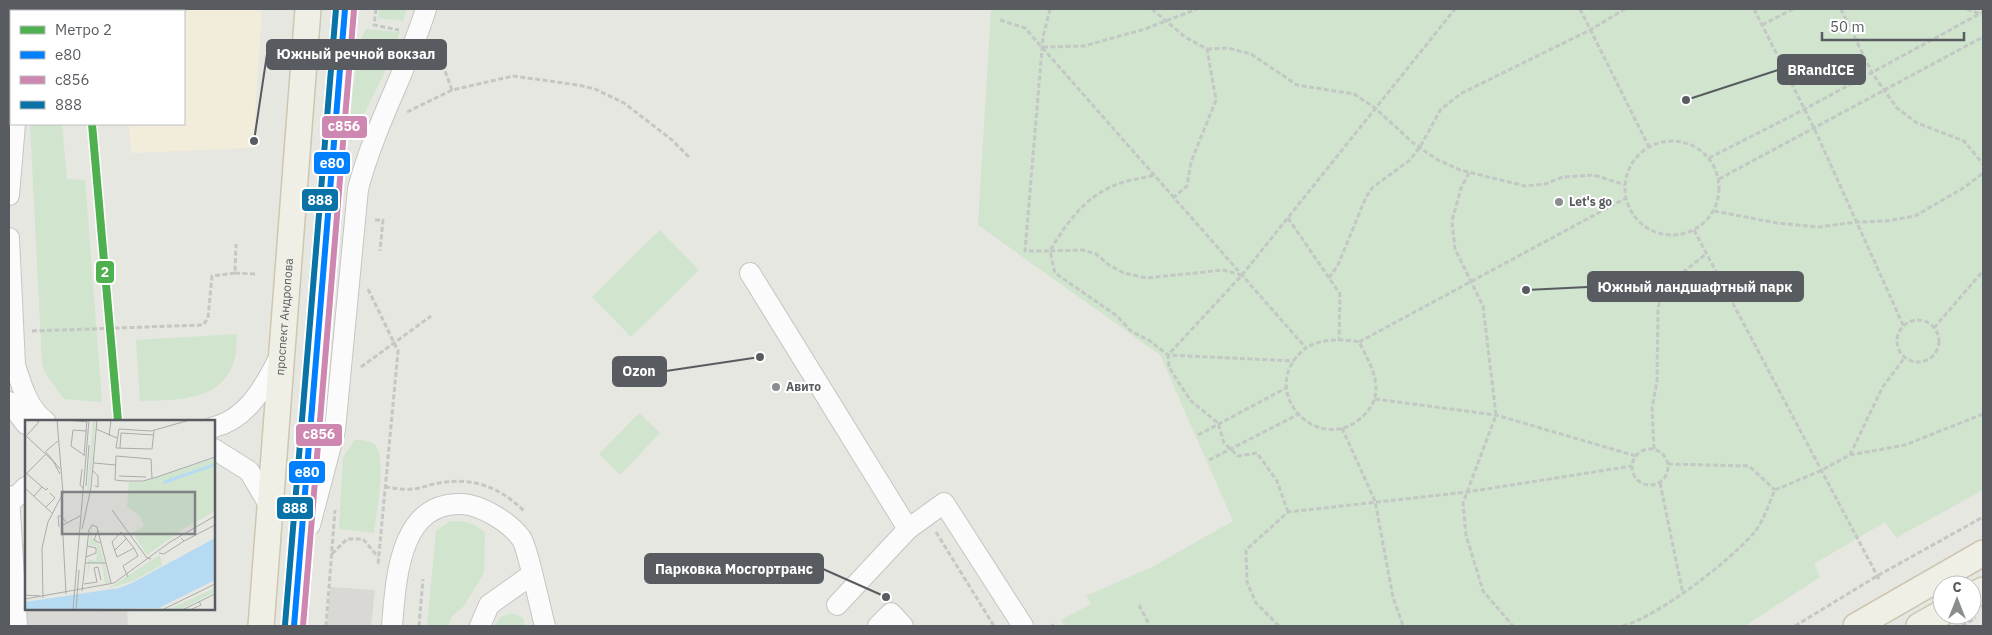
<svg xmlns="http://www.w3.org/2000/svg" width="1992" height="635" viewBox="0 0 1992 635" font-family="'IBM Plex Sans',sans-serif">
  <rect width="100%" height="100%" fill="#e7e7e2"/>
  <!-- commercial -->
  <g fill="#f2ecda">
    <path d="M9 9H56V11H11V74L9 73Z"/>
    <path d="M122 9H262L253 148 131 153 129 124H184V11H122Z"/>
  </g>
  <!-- industrial -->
  <g fill="#dad8d5">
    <path d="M9 544H26V609H127L128 626H9Z"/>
    <path d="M330 587 375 590 371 626H327Z"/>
  </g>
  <!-- green -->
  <g fill="#d0e4ce">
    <path d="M379 9H407L403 21 378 18Z"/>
    <path d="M991 9H1983V490L1896 538 1885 522 1814 564 1820 577 1745 626H1065L1061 620 1091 604 1086 596 1152 567 1233 521 1160 355 978 225Z"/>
    <path d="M366 29 400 32 384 73 351 142 348 140 353 87 362 36Z"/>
    <path d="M30 124H62L67 179 85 180 102 402 64 399 45 373 42 363Z"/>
    <path d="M660 230 699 270 631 337 592 297Z"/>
    <path d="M237 334C236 343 237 353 234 361 222 402 175 400 140 401L136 340Z"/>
    <path d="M639 413 660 433 620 475 599 454Z"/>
    <path d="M355 440C362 440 368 440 374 444 388 454 376 515 374 533L339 529 343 457Z"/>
    <path d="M450 521C465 521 474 522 485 533L484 573 464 606 452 616 448 626H427L436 531Z"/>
    <path d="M512 613 523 618 525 626H494L501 617Z"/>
  </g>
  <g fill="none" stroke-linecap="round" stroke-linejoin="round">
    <!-- minor casing -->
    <g stroke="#c5c5c4" stroke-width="22">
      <g id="minor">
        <path d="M9 33 11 62"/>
        <path d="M9 195 15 124"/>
        <path d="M9 238 15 365C21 384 28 409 45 421"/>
        <path d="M750 273 908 529 944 503 1023 626"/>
        <path d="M9 402 26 424"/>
        <path d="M214 427C247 419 265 386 279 358"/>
        <path d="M214 449 249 471 271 508"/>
        <path d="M9 496 17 626"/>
        <path d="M9 504 26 487"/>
        <path d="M310 525 335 430 358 189C374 127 407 70 426 9"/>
        <path d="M837 605 908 529"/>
        <path d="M392 626C396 579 399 501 463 504 483 506 509 522 521 538 527 545 541 612 545 626"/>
        <path d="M480 626 489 605 531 575"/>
        <path d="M878 626 891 613 903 626"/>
      </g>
    </g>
    <!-- major casing -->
    <g stroke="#cec6b1" stroke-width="28">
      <g id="major">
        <path d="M1972 596 1983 590"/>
        <path id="s1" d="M261 626 308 9"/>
        <path d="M294 626 345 9"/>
        <path d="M1856 626 1983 553"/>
        <path d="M1919 626 1942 613"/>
      </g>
    </g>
    <!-- path -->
    <g stroke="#c4c8c5" stroke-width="3" stroke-dasharray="5 2.5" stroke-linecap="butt">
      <path d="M21 9V11"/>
      <path d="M376 9 374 25 399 30"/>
      <path d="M1050 9 1043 37 1025 251H1050C1065 225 1084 198 1113 186 1125 180 1141 179 1154 175"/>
      <path d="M1152 9 1185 37 1207 49 1216 100 1191 162 1187 186 1173 198"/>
      <path d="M1580 9 1649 147"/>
      <path d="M1754 9 1815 130 1904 327"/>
      <path d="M1841 9 1872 73 1897 108 1917 123 1964 141 1983 164"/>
      <path d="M1967 9 1980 14"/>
      <path d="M1000 20 1025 28 1306 348C1254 388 1316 457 1361 418 1388 394 1373 369 1359 342 1343 339 1321 338 1306 348"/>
      <path d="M1762 25 1793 9"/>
      <path d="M435 43 452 90"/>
      <path d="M1043 47 1084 46 1145 29 1197 9"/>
      <path d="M1207 49 1228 48 1251 54 1297 85 1354 94 1375 108 1412 142 1436 159 1460 170 1525 186 1545 184 1563 177 1594 175 1625 185"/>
      <path d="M407 112 452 90 513 76 578 85 595 89 624 103 672 140 689 157"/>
      <circle cx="1672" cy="188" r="47"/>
      <path d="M1709 158 1803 110 1983 12"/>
      <path d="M1469 173 1461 188 1452 221 1455 249 1483 306 1496 415 1463 503 1466 535 1483 591 1513 626"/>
      <path d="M1719 179 1983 37"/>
      <path d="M1714 211 1777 223 1819 227 1857 222 1887 221 1915 216 1965 187 1983 173"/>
      <path d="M1288 218 1340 294 1339 341"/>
      <path d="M375 220H383L380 251"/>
      <path d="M1694 230 1880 581"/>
      <path d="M235 273 255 274"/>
      <path d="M1242 275 1223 270 1147 278 1124 273 1109 265 1096 254 1083 250 1050 251 1055 273 1117 316 1131 331 1150 341 1168 355 1294 361"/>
      <path d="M1329 278 1338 265 1366 197 1373 187 1410 160 1420 147 1441 109 1462 93 1590 30 1625 9"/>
      <path d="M368 289 398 351 378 565"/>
      <circle cx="1918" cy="341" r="21"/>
      <path d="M1934 328 1983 271"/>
      <path d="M32 331 203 325 208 318 212 276 235 273 236 244"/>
      <path d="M1359 342 1626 198"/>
      <path d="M361 367 431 316"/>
      <path d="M1375 399 1496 415 1636 456"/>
      <path d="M1342 428 1375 501 1393 597 1403 626"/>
      <path d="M1198 435 1286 388"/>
      <path d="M1654 449 1652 408 1657 381 1658 308 1663 288 1706 254"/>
      <circle cx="1650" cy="467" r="18"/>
      <path d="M1850 455 1882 388 1905 357"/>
      <path d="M1209 460 1297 415"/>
      <path d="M1668 464 1749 466 1775 490"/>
      <path d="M1660 483 1683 594"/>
      <path d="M385 487C394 488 403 490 412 489 421 489 430 484 439 483 473 477 500 487 524 511"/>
      <path d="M1288 512 1277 481 1257 453 1238 456 1224 443 1218 423 1191 401 1179 383 1169 367 1168 355 1242 275 1455 9"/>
      <path d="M936 532 994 626"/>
      <path d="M332 554 347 539H363L378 557"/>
      <path d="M1139 605 1150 626"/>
      <path d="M1052 624 1053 626"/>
      <path d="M326 626 335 510"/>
      <path d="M419 626 423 579"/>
      <path d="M1279 626 1256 603 1247 582 1246 550 1288 512 1467 492 1632 466"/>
      <path d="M1623 626C1660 615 1727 563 1753 534 1763 523 1769 503 1775 490L1820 471 1850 455 1905 445 1983 414"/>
      <path d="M1795 626 1877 576 1983 517"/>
      <path d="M1962 626 1976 618"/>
    </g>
    <!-- minor -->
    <use href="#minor" stroke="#fbfbfb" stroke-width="20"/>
    <!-- major -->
    <use href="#major" stroke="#f0efe5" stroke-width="25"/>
    <!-- bus-1 casing -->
    <g stroke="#fff" stroke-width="10">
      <path id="bus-1" d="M294 626 345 9"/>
    </g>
    <!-- bus-2 casing -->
    <g stroke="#fff" stroke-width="10">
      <path id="bus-2" d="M303 626 354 10"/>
    </g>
    <!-- bus-3 casing -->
    <g stroke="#fff" stroke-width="10">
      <path id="bus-3" d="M285 625 336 9"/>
    </g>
    <!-- bus-1 -->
    <use href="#bus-1" stroke="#007ffe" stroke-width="6"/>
    <!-- bus-2 -->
    <use href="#bus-2" stroke="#cd87b0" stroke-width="6"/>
    <!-- bus-3 -->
    <use href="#bus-3" stroke="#0973a7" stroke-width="6"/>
    <!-- metro-1 casing -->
    <g stroke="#fff" stroke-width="11">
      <path id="metro-1" d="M92 124 118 421"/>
    </g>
    <!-- metro-1 -->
    <use href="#metro-1" stroke="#4fb04f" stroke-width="8"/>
  </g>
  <!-- markers -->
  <g fill="#8a8d8e" stroke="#fff" stroke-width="2">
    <circle cx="1559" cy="202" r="5"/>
    <circle cx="776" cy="387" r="5"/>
  </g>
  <g text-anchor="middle" stroke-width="4" stroke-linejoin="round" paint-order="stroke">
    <!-- poi labels -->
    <g font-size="12" font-weight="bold" fill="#585c60" stroke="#fff" text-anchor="start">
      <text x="1569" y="206">Let's go</text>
      <text x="786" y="391">Авито</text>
    </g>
    <!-- street labels -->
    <g font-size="12" fill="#585c60" stroke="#fff">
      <text dy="4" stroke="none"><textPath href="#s1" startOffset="310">проспект Андропова</textPath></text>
    </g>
  </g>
  <!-- overview -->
  <g transform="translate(25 420)">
    <rect width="190" height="190" fill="#e7e7e2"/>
    <path d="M68 0H71L64 73H62ZM190 38V91L158 109 122 135 108 113 119 106 114 95 102 87 104 62H118ZM67 106V118L75 126 84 163 80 164 77 143H65L62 160 63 139 71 141 72 134V126L64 125ZM135 135 137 145 108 161 82 169ZM190 168V172L154 190H142Z" fill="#d0e4ce"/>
    <path d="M190 43V46L139 64 138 61ZM190 118V160L134 188 0 190V182L94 168 107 163Z" fill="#b6daf2"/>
    <path fill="none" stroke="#b6daf2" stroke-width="2.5" d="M53 188 101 179 131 183 128 177 135 170 165 153 190 125"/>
    <path fill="none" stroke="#aaabaa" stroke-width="1" d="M42 0 62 2M71 9 92 18M129 11 127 29 91 28 94 9 126 11 165 0M0 15 28 41 35 54M2 15 14 2 11 0M84 16 86 0M95 28 96 13 129 15M20 31 35 49M21 31 33 21M59 35 46 26 48 10 61 11M59 36 62 0M69 43 90 45M57 49 55 65 58 68M68 51 73 56V67L70 66M0 52 17 67M0 55 21 34M94 56 121 57M127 58 126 39 91 36 90 60 100 61H118L132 57 190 37M61 66 64 25M0 68 27 93M9 76 17 67 21 70 23 68M37 82V97L41 102M21 87 30 78 25 73M87 90 122 138 126 139M37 97 41 174M38 105 55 96M34 107 33 96H37M57 109 66 68 72 0M73 110 69 120 75 123M156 118 159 121 190 105M90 130 102 118M134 133 139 134 159 121M61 137 71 133V128L62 126M61 143H81M103 157 98 146 113 136 109 128 92 137 87 122 96 112 109 128M59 164 72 162 69 148 73 147 76 160M57 171 64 110 67 105 72 107 86 163M0 175 15 176M18 178 17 128 23 102 38 73 32 0M0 179 89 163 145 122 190 96M48 190 64 0M51 190 54 150M137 190 190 164M157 190 190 174M165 190 176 185 174 181"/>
    <path fill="#808385" fill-opacity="0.15" stroke="#808385" stroke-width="2.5" d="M37 72H170V114H37Z"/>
    <rect width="190" height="190" fill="none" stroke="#585c60" stroke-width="2.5"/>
  </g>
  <!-- callouts -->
  <path fill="none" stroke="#585c60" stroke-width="2" d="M254 141L267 54M1686 100L1778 70M1526 290L1588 287M760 357L666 371M886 597L823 569"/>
  <g fill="#585c60" stroke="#fff" stroke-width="2">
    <circle cx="254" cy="141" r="5"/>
    <circle cx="1686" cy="100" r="5"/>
    <circle cx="1526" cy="290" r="5"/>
    <circle cx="760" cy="357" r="5"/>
    <circle cx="886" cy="597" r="5"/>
  </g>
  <g fill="#585c60" stroke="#585c60" stroke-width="2">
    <rect x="267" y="40" width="179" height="29" rx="5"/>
    <rect x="1778" y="55" width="87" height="29" rx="5"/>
    <rect x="1588" y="272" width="215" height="29" rx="5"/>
    <rect x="613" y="357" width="53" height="29" rx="5"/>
    <rect x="645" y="554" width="178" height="29" rx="5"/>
  </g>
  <g font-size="14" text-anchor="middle" font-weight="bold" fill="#fff">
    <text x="356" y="59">Южный речной вокзал</text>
    <text x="1821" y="75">BRandICE</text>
    <text x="1695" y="292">Южный ландшафтный парк</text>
    <text x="639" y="376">Ozon</text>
    <text x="734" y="574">Парковка Мосгортранс</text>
  </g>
  <g stroke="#fff" stroke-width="2">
    <rect x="321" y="115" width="47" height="24" rx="5" fill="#cd87b0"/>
    <rect x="313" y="151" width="38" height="24" rx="5" fill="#007ffe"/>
    <rect x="301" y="188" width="38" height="24" rx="5" fill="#0973a7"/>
    <rect x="95" y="260" width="20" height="24" rx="5" fill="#4fb04f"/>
    <rect x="295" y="423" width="48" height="24" rx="5" fill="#cd87b0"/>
    <rect x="288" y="460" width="38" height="24" rx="5" fill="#007ffe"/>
    <rect x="276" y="496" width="38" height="24" rx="5" fill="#0973a7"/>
  </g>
  <g font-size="14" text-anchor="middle" font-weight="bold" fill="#fff">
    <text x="344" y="131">с856</text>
    <text x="332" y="168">е80</text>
    <text x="320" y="205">888</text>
    <text x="105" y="277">2</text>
    <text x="319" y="439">с856</text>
    <text x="307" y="477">е80</text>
    <text x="295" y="513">888</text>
  </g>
  <!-- border -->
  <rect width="1992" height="635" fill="none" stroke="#585c60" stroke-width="20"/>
  <!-- legend -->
  <rect x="10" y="10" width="175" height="115" fill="#ffffff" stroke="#bcbebf"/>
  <rect x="20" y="26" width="25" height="8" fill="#4fb04f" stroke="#bcbebf"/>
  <text x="55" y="35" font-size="15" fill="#585c60">Метро 2</text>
  <rect x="20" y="51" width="25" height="8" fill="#007ffe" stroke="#bcbebf"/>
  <text x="55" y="60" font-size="15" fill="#585c60">е80</text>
  <rect x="20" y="76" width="25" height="8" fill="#cd87b0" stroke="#bcbebf"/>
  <text x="55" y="85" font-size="15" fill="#585c60">с856</text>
  <rect x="20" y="101" width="25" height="8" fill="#0973a7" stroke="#bcbebf"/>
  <text x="55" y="110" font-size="15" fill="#585c60">888</text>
  <!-- north arrow -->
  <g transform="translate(1957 600)"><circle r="24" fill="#ffffff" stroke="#bcbebf"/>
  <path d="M0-4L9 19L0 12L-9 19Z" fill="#8a8d8e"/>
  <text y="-8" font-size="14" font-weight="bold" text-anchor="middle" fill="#585c60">С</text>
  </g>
  <!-- scale -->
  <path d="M1822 32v8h142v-8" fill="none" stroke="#585c60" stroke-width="2.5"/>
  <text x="1830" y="32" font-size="15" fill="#585c60" stroke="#ffffff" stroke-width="4" paint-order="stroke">50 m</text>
</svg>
